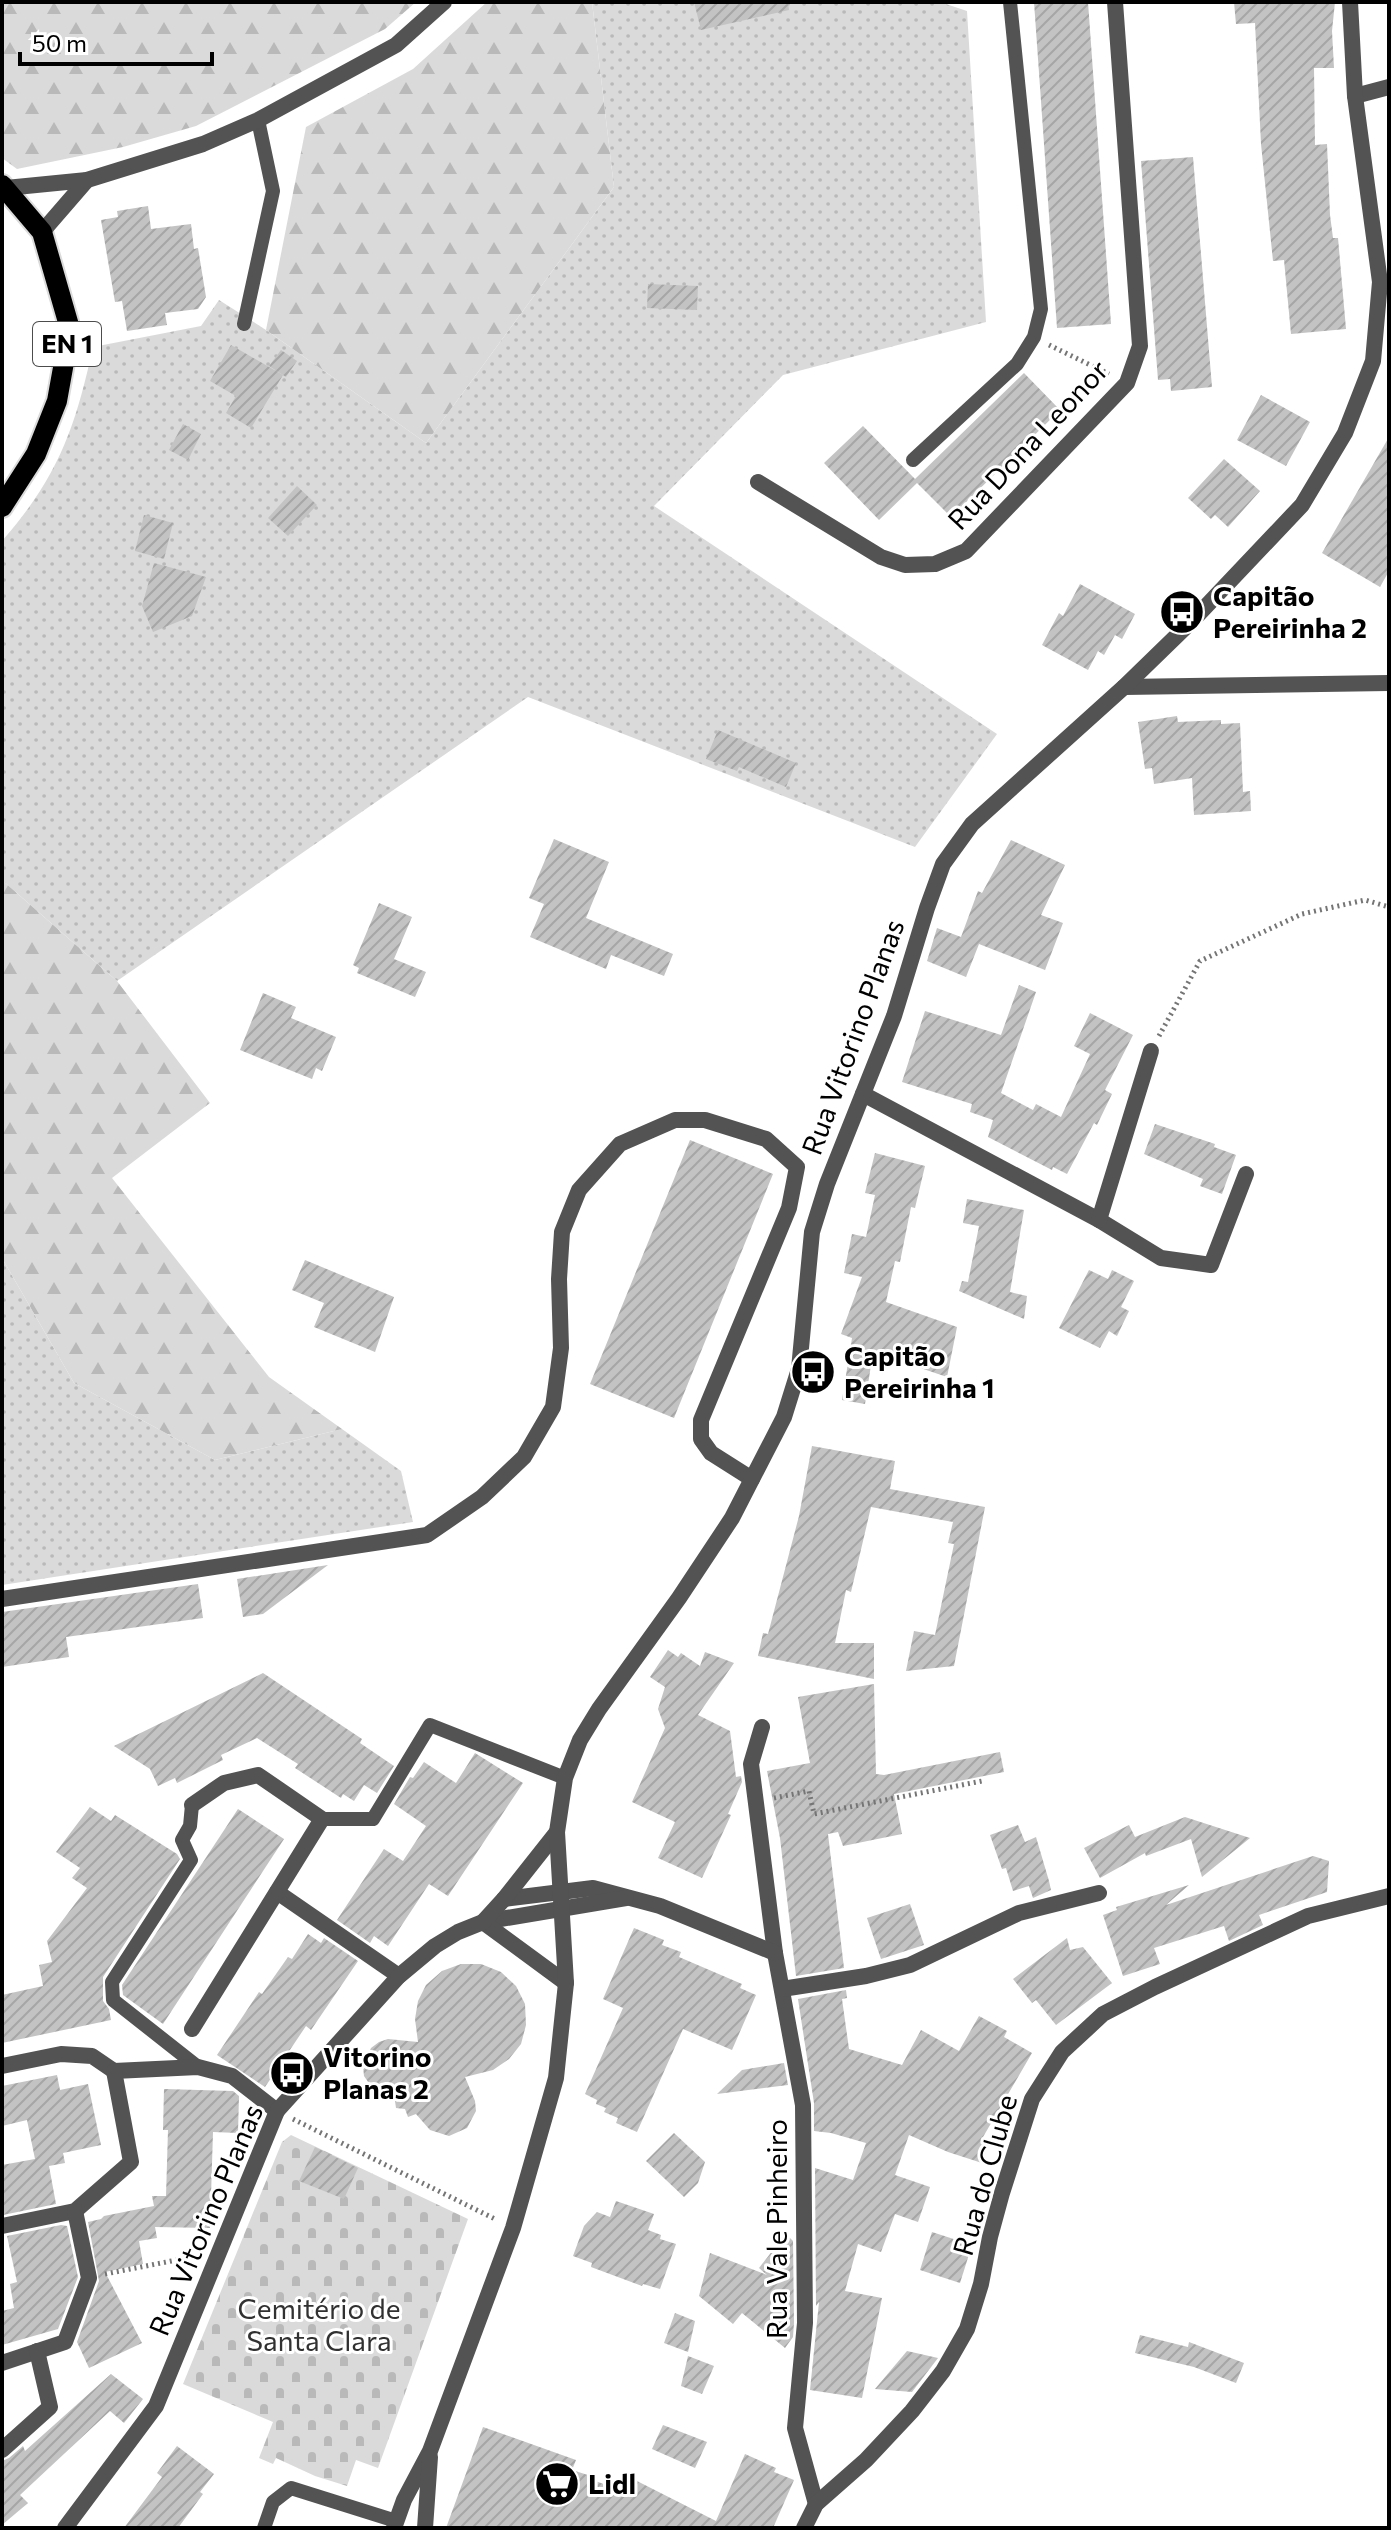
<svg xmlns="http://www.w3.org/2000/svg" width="1391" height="2530" viewBox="0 0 1391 2530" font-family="Commissioner,sans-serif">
  <defs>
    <pattern id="grass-dots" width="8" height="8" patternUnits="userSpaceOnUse" patternTransform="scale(2)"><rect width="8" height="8" fill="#dadada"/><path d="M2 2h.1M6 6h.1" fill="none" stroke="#b9b9b9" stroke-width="1.8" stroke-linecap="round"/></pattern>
    <pattern id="forest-firs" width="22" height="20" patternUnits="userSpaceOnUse" patternTransform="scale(2)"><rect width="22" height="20" fill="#dadada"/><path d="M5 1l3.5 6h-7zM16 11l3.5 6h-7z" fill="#b9b9b9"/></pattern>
    <pattern id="cemetery-stones" width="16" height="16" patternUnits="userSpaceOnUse" patternTransform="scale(2)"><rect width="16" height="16" fill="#dadada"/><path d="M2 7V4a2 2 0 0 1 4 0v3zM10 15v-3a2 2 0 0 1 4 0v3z" fill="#b9b9b9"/></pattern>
    <pattern id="building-hatch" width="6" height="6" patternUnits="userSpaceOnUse" patternTransform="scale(2)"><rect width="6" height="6" fill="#c3c3c3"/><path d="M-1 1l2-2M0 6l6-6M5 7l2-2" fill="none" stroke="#a6a6a6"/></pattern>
  </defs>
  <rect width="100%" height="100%" fill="#fff"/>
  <!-- grass -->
  <g fill="url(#grass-dots)">
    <path d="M592 2H940L967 11 986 322 783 375 654 506 997 734 915 847 528 697 117 981 2 880V541C58 477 75 429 93 347L201 326 219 300 266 330 426 443 614 187Z"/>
    <path d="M2 1258 74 1383 215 1460 342 1429 401 1471 413 1522 2 1585Z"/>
  </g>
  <!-- forest -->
  <g fill="url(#forest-firs)">
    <path d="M2 2H416L385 29 196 126 123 147 17 169 2 158Z"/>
    <path d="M487 2H592L614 187 426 443 266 330 306 127 413 69Z"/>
    <path d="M2 880 117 981 210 1103 112 1178 269 1377 342 1429 215 1460 74 1383 2 1258Z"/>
  </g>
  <!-- cemetery -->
  <path fill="url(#cemetery-stones)" d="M291 2135 468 2219 378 2468 356 2460 347 2486 315 2476 276 2458 273 2464 259 2458 273 2422 183 2384 282 2142Z"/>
  <!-- building -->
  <g fill="url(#building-hatch)">
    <path d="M694 2H788L789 10 701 30Z"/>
    <path d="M1034 2H1088L1111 324 1057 328Z"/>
    <path d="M1234 2H1335L1332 31 1334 68H1314L1315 145 1327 144 1330 215 1333 238H1338L1346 329 1291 334 1284 260 1273 261 1261 144 1255 23 1236 24Z"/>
    <path d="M1193 157 1212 387 1171 391 1170 379 1158 380 1141 161Z"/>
    <path d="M148 206 151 229 191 224 194 249 198 248 206 297 198 309 165 313 167 325 127 331 122 301 115 302 101 220 118 217 117 211Z"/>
    <path d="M648 284 698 286 697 310 647 308Z"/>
    <path d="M231 345 283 375 251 428 226 413 236 396 210 381Z"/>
    <path d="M281 350 297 361 286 377 269 366Z"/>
    <path d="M1024 373 1060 410 951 517 917 483 879 520 824 463 863 426 915 479Z"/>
    <path d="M1261 395 1310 422 1286 466 1237 440Z"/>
    <path d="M183 424 201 434 188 460 169 450Z"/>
    <path d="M1389 437V571L1380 587 1322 553Z"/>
    <path d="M1224 459 1260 491 1228 527 1215 515 1211 519 1188 498Z"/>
    <path d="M297 486 317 505 288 536 268 518Z"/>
    <path d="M144 515 173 523 164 559 135 551Z"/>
    <path d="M154 563 206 577 192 616 153 632 142 606Z"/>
    <path d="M1080 584 1135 614 1122 639 1115 635 1104 655 1098 651 1088 670 1042 645 1059 613 1063 616Z"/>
    <path d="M1177 716 1178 722 1221 720V724L1240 723 1243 792 1250 791 1251 811 1194 815 1192 778 1154 784 1152 768 1145 769 1138 722Z"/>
    <path d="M718 730 796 763 786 787 739 767 737 771 706 759Z"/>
    <path d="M554 839 609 862 586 918 673 954 664 976 611 955 606 969 530 937 544 904 529 898Z"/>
    <path d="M1011 840 1065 865 1041 915 1063 923 1045 970 979 944 966 977 927 961 937 928 961 937 978 891 982 893Z"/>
    <path d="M379 903 412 917 394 959 426 972 415 997 357 973 359 968 353 965Z"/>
    <path d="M1019 985 1036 992 1001 1093 1033 1110 1036 1104 1061 1117 1090 1054 1074 1046 1090 1013 1133 1035 1105 1090 1112 1094 1097 1125 1094 1123 1067 1174 1053 1167 1052 1170 988 1137 993 1120 970 1112 972 1104 902 1082 925 1011 1001 1035Z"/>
    <path d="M263 993 296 1007 291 1018 336 1037 322 1071 316 1068 312 1079 240 1050Z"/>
    <path d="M1155 1124 1215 1144 1214 1147 1236 1155 1222 1194 1200 1186 1203 1179 1144 1154Z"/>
    <path d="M690 1140 773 1174 674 1418 590 1384Z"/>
    <path d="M875 1153 925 1166 915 1208 911 1207 900 1262 895 1261 886 1302 957 1327 947 1377 873 1352 865 1404 842 1400 852 1338 841 1334 862 1277 844 1273 852 1234 866 1237 875 1195 865 1193Z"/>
    <path d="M967 1199 1024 1210 1010 1292 1027 1296 1024 1319 959 1291 962 1281 968 1282 979 1226 963 1223Z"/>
    <path d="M305 1260 394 1297 375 1352 314 1327 324 1303 292 1290Z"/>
    <path d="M1089 1270 1108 1279 1112 1270 1134 1281 1121 1307 1129 1311 1117 1336 1109 1331 1100 1348 1059 1328Z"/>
    <path d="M812 1446 895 1461 890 1489 985 1507 954 1666 906 1671 914 1631 935 1635 954 1544 948 1543 953 1522 871 1507 851 1592 846 1590 835 1643H874V1679L758 1656 763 1633 768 1634 799 1516Z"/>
    <path d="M328 1565 263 1614 243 1617 237 1579Z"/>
    <path d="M198 1584 203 1618 66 1637 69 1657 2 1667V1612Z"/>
    <path d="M668 1650 678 1657 681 1653 700 1666 705 1652 734 1663 698 1715 730 1731 736 1777 741 1776 742 1782 728 1814 731 1815 702 1878 658 1858 675 1822 632 1802 665 1728 658 1709 665 1687 650 1677Z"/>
    <path d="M263 1673 362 1739 360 1743 394 1766 377 1793 364 1785 354 1801 343 1794 341 1798 295 1768 298 1764 257 1738 221 1755 223 1760 177 1783 175 1778 158 1786 150 1769 114 1746Z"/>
    <path d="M874 1684 876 1774 884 1775 1000 1752 1004 1772 894 1794 902 1834 843 1846 838 1832 828 1834 844 1968 796 1976 780 1838 767 1771 810 1763 798 1697Z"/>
    <path d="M475 1753 523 1783 448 1896 429 1884 388 1946 374 1936 370 1943 337 1920 384 1849 403 1861 426 1826 394 1804 410 1777 413 1778 424 1762 456 1783Z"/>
    <path d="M90 1807 111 1821 115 1815 177 1854 180 1859 103 1977V2001L109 2009 111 2020 2 2043V1995L43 1986 39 1965 52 1962 47 1941 87 1888 72 1878 80 1868 56 1852Z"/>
    <path d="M238 1809 284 1839 163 2024 123 1995 122 1985Z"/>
    <path d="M1185 1817 1250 1838 1202 1877 1191 1839 1146 1856 1145 1853 1100 1878 1084 1848 1129 1825 1135 1837Z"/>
    <path d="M1018 1825 1025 1842 1036 1837 1049 1881 1051 1890 1033 1898 1029 1886 1013 1891 1006 1868 1002 1869 990 1835Z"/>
    <path d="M1313 1856 1329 1861 1327 1892 1259 1915 1263 1925 1229 1941 1224 1926 1154 1948 1160 1964 1123 1976 1103 1915 1117 1910 1116 1907 1189 1885 1166 1905Z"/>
    <path d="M910 1904 924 1945 881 1959 867 1918Z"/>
    <path d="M634 1928 664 1940 662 1945 681 1952 679 1957 742 1984 740 1988 756 1995 732 2050 683 2029 637 2132 616 2123 618 2118 604 2112 606 2108 596 2104 597 2100 585 2094 623 2008 603 1999Z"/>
    <path d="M308 1934 321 1943 324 1938 358 1961 311 2030 306 2026 265 2087 217 2055 259 1992 262 1994 288 1957 292 1959Z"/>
    <path d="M1067 1938 1070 1950 1083 1947 1112 1983 1056 2025 1036 2000 1032 2003 1013 1979Z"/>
    <path d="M461 1964H481L501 1972 516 1986 525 2004 526 2025 521 2044 509 2059 493 2070 465 2077 475 2101 476 2111 467 2128 449 2136 430 2130 416 2114 408 2117 405 2109 396 2108 395 2101 375 2092 364 2076 363 2066 371 2048 379 2042 388 2039 418 2042 415 2019 418 2001 426 1985 442 1971Z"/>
    <path d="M846 1990 847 1998 842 1999 849 2049 902 2065 921 2030 959 2051 979 2016 1007 2031 1004 2037 1032 2053 983 2137 990 2140 982 2163 948 2152 909 2135 895 2175 930 2187 918 2222 895 2214 881 2252 858 2244 845 2291 882 2298 862 2398 810 2390 819 2302 816 2306 815 2168 853 2180 866 2143 831 2133 814 2131V2103L798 1999Z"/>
    <path d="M784 2063 788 2085 717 2094 742 2070Z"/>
    <path d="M57 2075 60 2090 88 2084 101 2145 63 2153 65 2163 49 2166 56 2204 3 2215 2 2165 35 2159 27 2120 2 2126V2086Z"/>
    <path d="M164 2089 233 2091 239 2096 238 2133 213 2132 210 2228 155 2227 157 2238 139 2241 143 2264 105 2272 142 2343 89 2368 77 2342 99 2281 88 2222 101 2219 104 2216 154 2206 152 2196H166L168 2130H163Z"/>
    <path d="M674 2133 705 2162 698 2183 684 2197 646 2161Z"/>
    <path d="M315 2147 358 2168 344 2199 299 2181Z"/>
    <path d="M616 2201 654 2214 648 2230 661 2235 660 2239 676 2244 660 2289 643 2284 642 2286 591 2267 592 2263 573 2256 584 2226 597 2212 610 2217Z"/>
    <path d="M61 2225 67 2226 78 2277 58 2329 2 2345V2311L14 2308 10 2284 17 2282 7 2236Z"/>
    <path d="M932 2232 972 2245 960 2283 920 2270Z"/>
    <path d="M789 2237 793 2241 794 2323 793 2337 785 2348 742 2313 733 2324 699 2296 710 2253 767 2275 759 2268 773 2250 777 2252Z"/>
    <path d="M675 2313 695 2321 688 2352 664 2343Z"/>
    <path d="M1140 2335 1188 2347 1189 2342 1244 2363 1236 2383 1194 2367 1135 2353Z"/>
    <path d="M907 2351 938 2358 912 2392 875 2389Z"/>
    <path d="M688 2356 714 2366 702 2394 681 2386Z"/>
    <path d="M111 2374 143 2399 124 2423 110 2411 20 2495 28 2503 2 2525V2461L9 2458 23 2446 25 2451Z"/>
    <path d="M663 2425 707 2442 695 2468 652 2449Z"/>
    <path d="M483 2427 576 2460 572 2470 591 2476 590 2479 631 2494 637 2481 716 2521 745 2454 776 2468 774 2472 794 2480 773 2528H446Z"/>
    <path d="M177 2446 214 2474 200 2492 203 2494 178 2528H124L162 2477 157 2473Z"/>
  </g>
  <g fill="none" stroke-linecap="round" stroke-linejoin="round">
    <!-- primary casing -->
    <g stroke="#dbdbdb" stroke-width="24">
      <path id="primary" d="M2 185 42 232 70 329 57 401 36 454 2 507"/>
    </g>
    <!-- path -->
    <g stroke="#757575" stroke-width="5" stroke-dasharray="2 4" stroke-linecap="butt">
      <path d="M1049 345 1109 374"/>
      <path d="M1159 1036 1200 961 1302 914 1365 900 1389 907"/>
      <path d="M774 1798 809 1791 814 1814 982 1781"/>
      <path d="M293 2119 495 2219"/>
      <path d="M105 2274 197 2256"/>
    </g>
    <!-- service -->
    <g stroke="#535353" stroke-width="14">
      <path d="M244 324 273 191 258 120"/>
      <path d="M913 460 1017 364 1034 337 1041 309 1010 2"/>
      <path d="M192 1805 190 1826 182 1840 191 1860 112 1982 113 2000 198 2067"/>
      <path d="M322 1819H373L430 1725 565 1778"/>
      <path d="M264 2528 273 2502 291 2488 396 2521"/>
    </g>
    <!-- minor -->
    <g stroke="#535353" stroke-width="16">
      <path d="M1355 96 1389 87"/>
      <path d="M6 188 87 180 203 144 258 120 396 45 444 2"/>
      <path d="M42 232 87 180"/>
      <path d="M758 482 881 557 905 565 935 564 966 551 1127 383 1140 346 1115 2"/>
      <path d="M1124 687 1389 683"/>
      <path d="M863 1094 1099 1220 1161 1258 1211 1265 1246 1174"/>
      <path d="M1099 1220 1151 1051"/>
      <path d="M2 1599 427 1535 482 1497 524 1457 553 1407 561 1348 559 1279 562 1232 579 1190 620 1144 675 1120H705L766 1139 797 1167 789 1208 701 1420V1439L711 1453 752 1479"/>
      <path d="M762 1727 751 1764 775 1953 803 2105 805 2323 795 2428 816 2504"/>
      <path d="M277 1892 399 1976"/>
      <path d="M504 1899 593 1888 660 1906 775 1953"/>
      <path d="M483 1922 626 1898"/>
      <path d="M483 1922 566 1983"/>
      <path d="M782 1989 866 1976 910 1965 1019 1913 1099 1893"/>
      <path d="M192 2029 322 1819 258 1775 224 1783 192 1805"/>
      <path d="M2 2066 61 2054 92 2056 114 2071 198 2067 232 2076 277 2111"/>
      <path d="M2 2226 75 2211 131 2162 114 2071"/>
      <path d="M2 2363 65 2342 89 2278 75 2211"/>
      <path d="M2 2450 50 2407 37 2351"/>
      <path d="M65 2528 156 2406 277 2111 399 1976 435 1946 458 1932 483 1922 504 1899 557 1832"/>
      <path d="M804 2528 816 2504 866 2460 912 2411 943 2371 967 2329 981 2284 990 2237 1002 2193 1032 2099 1062 2052 1103 2014 1155 1987 1308 1916 1389 1896"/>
    </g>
    <!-- tertiary -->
    <g stroke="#535353" stroke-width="16">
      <path d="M394 2528 404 2500 430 2451 513 2228 556 2078 566 1983 557 1832 565 1778 580 1740 599 1709 679 1598 732 1518 784 1417 799 1369 812 1232 827 1184 894 1016 927 908 943 864 972 824 1124 687 1194 619 1302 505 1345 433 1373 361 1380 282 1355 96 1350 2"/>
      <path d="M425 2528 430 2457"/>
    </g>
    <!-- primary -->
    <use href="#primary" stroke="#000" stroke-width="20"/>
  </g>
  <!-- icons -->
  <defs>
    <g id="bus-disc" transform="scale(2.3)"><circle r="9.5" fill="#000" stroke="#fff"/><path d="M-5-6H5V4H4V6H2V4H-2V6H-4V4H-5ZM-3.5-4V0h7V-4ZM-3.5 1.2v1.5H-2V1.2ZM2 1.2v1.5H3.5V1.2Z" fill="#fff"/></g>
    <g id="supermarket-disc" transform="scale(2.3)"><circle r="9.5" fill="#000" stroke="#fff"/><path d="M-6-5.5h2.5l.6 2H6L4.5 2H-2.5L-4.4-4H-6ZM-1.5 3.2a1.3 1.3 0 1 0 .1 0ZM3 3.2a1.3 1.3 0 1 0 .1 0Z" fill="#fff"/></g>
  </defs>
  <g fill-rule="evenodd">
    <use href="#bus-disc" x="1182" y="612"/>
    <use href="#bus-disc" x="813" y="1372"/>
    <use href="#bus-disc" x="292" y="2073"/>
    <use href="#supermarket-disc" x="557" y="2484"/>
  </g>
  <g text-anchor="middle" stroke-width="6" stroke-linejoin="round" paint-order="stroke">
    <!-- shield labels -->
    <rect fill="#fff" stroke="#4c4c4c" stroke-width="2" x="33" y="322" width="68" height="44" rx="6"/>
    <g font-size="26" font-weight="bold" fill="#000">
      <text x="67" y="353">EN 1</text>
    </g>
    <!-- street labels -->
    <g font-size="28" fill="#000" stroke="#fff">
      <text transform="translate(1028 445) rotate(-47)" y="10">Rua Dona Leonor</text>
      <text transform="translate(853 1037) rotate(-70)" y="10">Rua Vitorino Planas</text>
      <text transform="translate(985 2175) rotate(-74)" y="10">Rua do Clube</text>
      <text transform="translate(206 2220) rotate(-67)" y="10">Rua Vitorino Planas</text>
      <text transform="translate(777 2229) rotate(-90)" y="10">Rua Vale Pinheiro</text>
    </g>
    <!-- poi labels -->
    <g font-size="28" font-weight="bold" fill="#000" stroke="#fff" text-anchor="start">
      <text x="1213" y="606">Capitão<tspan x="1213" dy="32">Pereirinha 2</tspan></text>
      <text x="844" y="1366">Capitão<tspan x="844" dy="32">Pereirinha 1</tspan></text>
      <text x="323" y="2067">Vitorino<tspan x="323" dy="32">Planas 2</tspan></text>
      <text x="588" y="2494">Lidl</text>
    </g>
    <!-- park labels -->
    <g font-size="28" fill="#313131" stroke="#fff">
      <text x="319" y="2319">Cemitério de<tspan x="319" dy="32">Santa Clara</tspan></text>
    </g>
  </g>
  <!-- border -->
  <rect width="1391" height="2530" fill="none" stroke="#000000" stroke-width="8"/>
  <!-- scale -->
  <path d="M20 52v12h192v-12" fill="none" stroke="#000000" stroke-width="4"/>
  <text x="32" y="52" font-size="24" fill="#000000" stroke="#ffffff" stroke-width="6" paint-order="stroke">50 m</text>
</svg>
